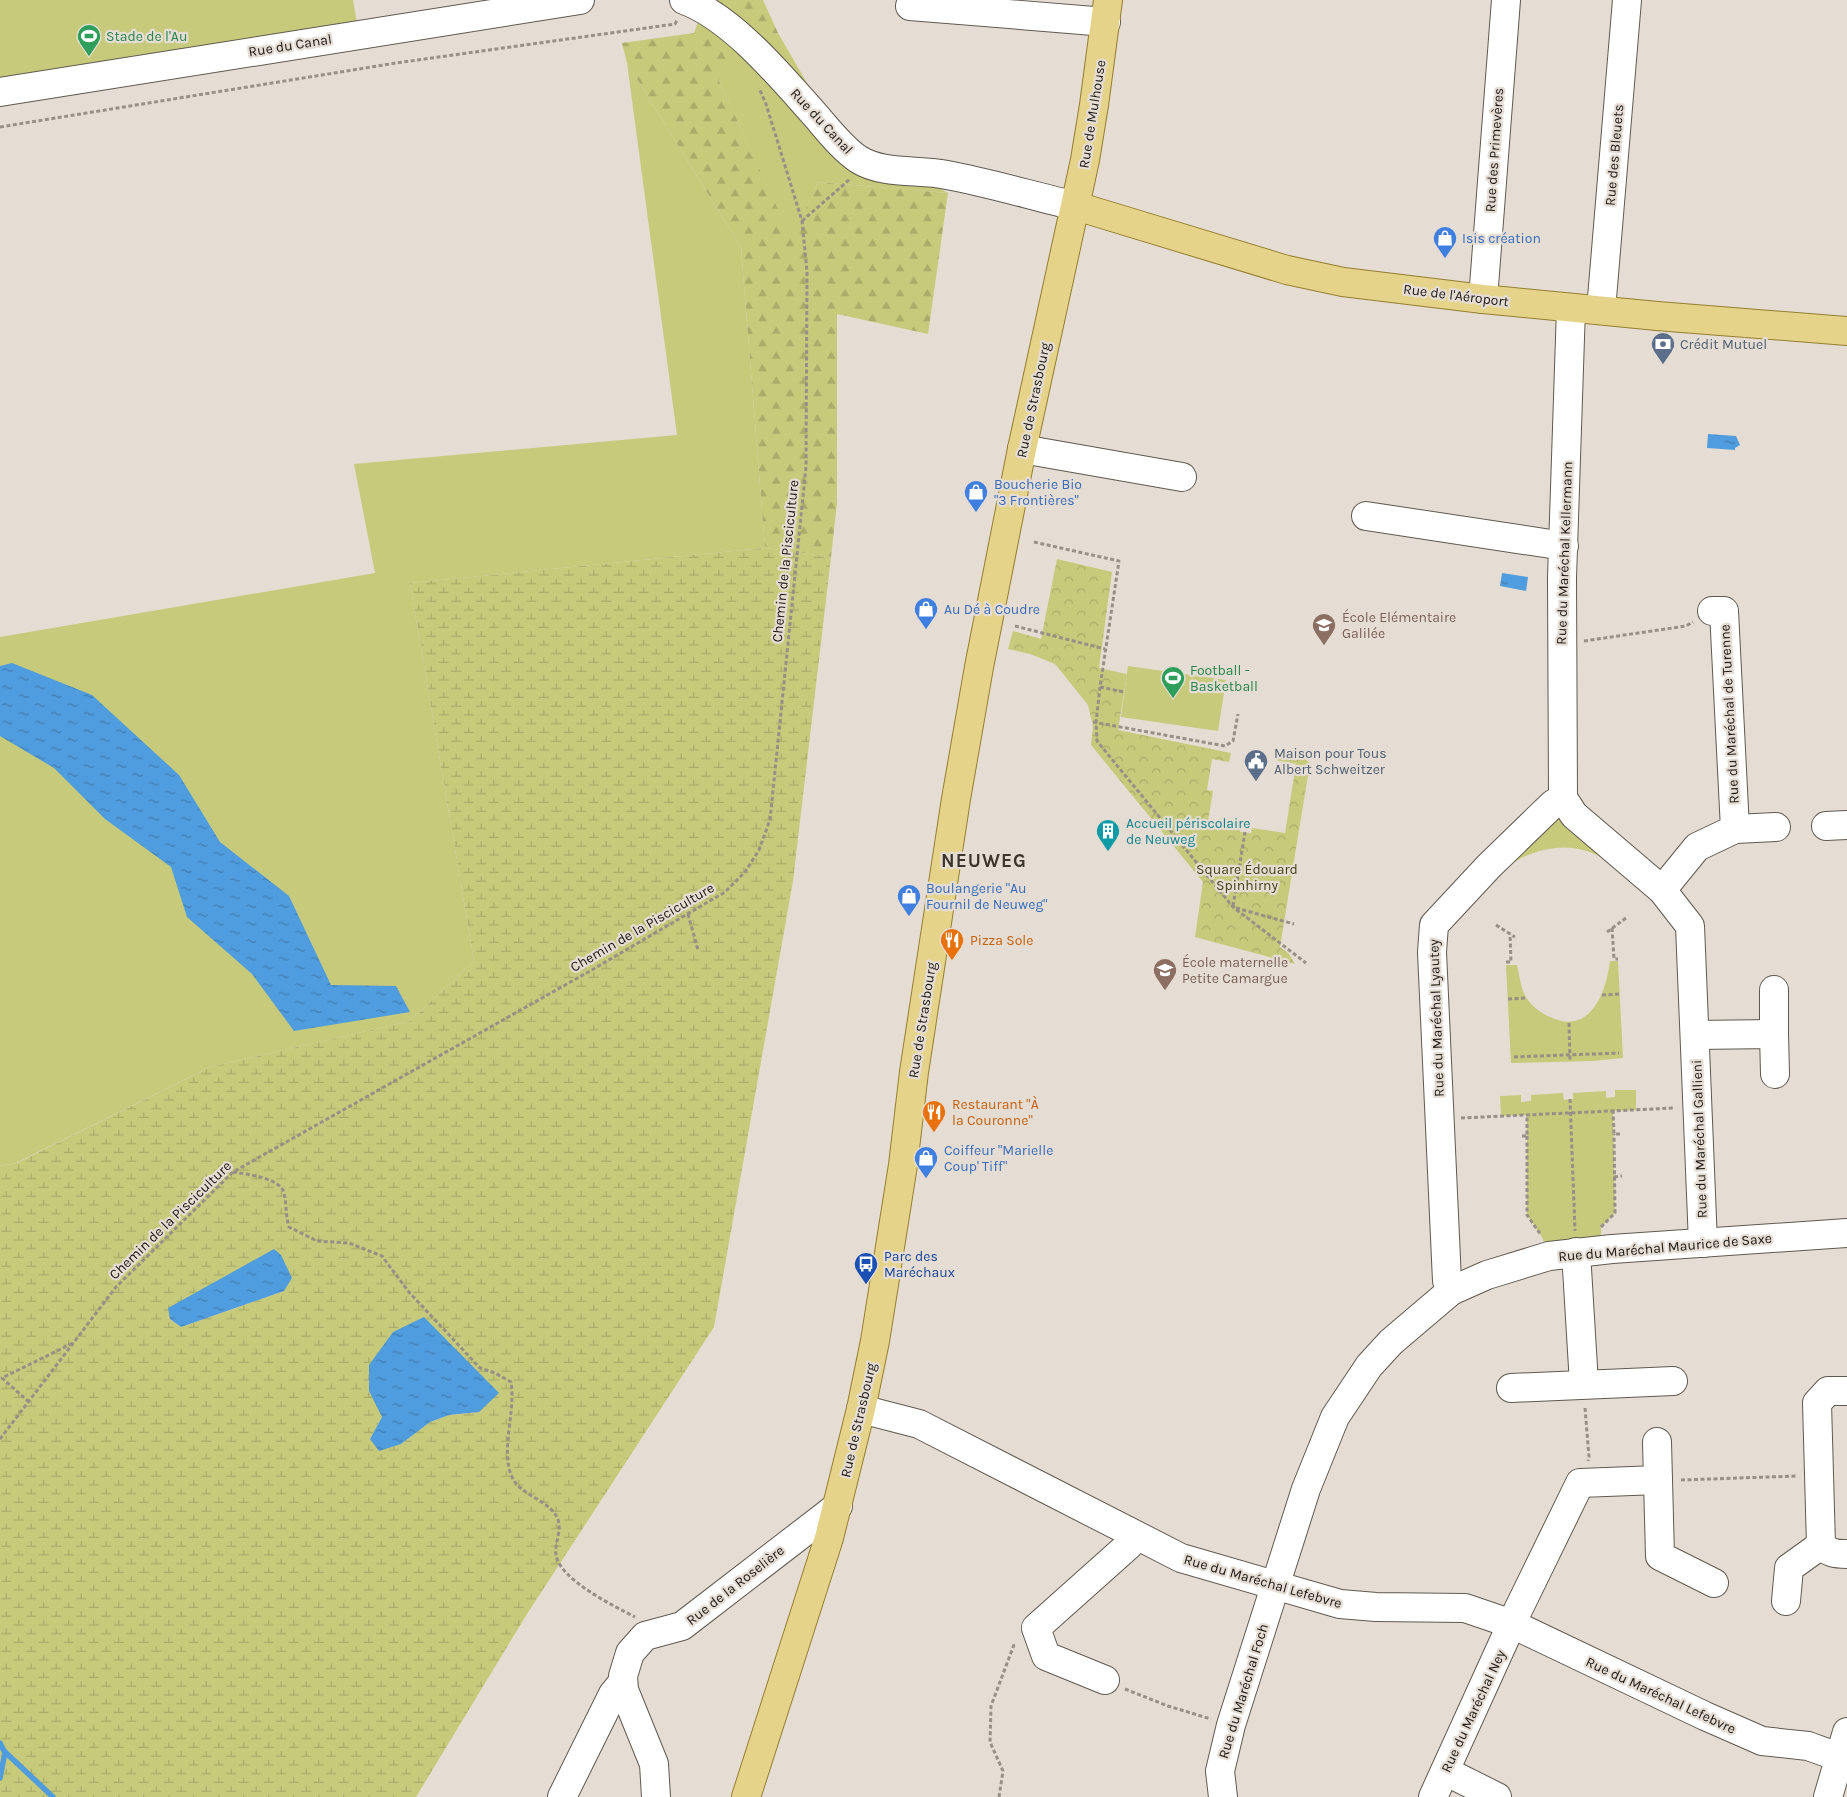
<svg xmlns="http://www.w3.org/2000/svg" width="1847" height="1797" viewBox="0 0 1847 1797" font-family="Karla,sans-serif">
  <defs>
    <pattern id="forest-firs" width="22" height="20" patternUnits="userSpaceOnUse" patternTransform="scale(1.25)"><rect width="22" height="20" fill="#c6ca7a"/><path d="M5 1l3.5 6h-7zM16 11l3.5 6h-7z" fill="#aaad69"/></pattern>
    <pattern id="wetland-marsh" width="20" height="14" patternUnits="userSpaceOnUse" patternTransform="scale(1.25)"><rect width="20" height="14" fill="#c6ca7a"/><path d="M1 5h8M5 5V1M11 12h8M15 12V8" fill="none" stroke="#aaad69"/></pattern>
    <pattern id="park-crowns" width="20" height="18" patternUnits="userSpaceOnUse" patternTransform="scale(1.25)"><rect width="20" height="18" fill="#c6ca7a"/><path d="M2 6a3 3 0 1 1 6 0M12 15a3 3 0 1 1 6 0" fill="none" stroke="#aaad69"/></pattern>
    <pattern id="water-ripples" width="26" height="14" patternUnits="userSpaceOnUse" patternTransform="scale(1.25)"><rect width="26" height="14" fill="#4f9cde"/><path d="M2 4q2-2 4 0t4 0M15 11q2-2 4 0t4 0" fill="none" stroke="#417eb3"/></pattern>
  </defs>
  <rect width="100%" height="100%" fill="#e5ddd3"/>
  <!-- grass -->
  <g fill="#c6ca7a">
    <path d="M0 0H353L358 29 0 84Z"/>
    <path d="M706 0 755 35 778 33 836 133 901 166 948 193 818 182 792 241 719 81 694 33Z"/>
    <path d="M627 63 741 247 765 548 410 583 474 961 410 1021 210 1067 16 1163 0 1166V637L375 573 354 464 677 435Z"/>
    <path d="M1128 666 1226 680 1218 731 1121 717Z"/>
    <path d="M1557 816 1570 822 1606 858C1598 856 1591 852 1583 850 1559 843 1527 851 1508 867Z"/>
    <path d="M1610 961H1618L1623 1058 1593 1061 1511 1063 1506 965H1517C1519 973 1520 983 1523 991 1528 1003 1538 1012 1550 1017 1590 1036 1606 993 1610 961Z"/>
    <path d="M1615 1090H1636V1110L1613 1111 1615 1213 1601 1227V1250L1549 1256 1542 1237 1527 1215V1115L1501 1116 1500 1096 1521 1095V1102L1531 1101V1095L1563 1093 1564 1100 1573 1099V1093L1606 1091V1098L1615 1097Z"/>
  </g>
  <!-- forest -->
  <g fill="url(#forest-firs)">
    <path d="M712 0H763L778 33 755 35Z"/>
    <path d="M694 33 730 49 719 81 792 240 818 182 948 193 928 334 837 314V503L831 557 765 548 741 247 627 63 622 43Z"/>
  </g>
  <!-- wetland -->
  <path fill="url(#wetland-marsh)" fill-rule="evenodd" d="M765 548 831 557 793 881 714 1327 527 1614 416 1797H0V1166L17 1163 210 1067 410 1021 474 961 410 583ZM284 1291 181 1327 170 1319ZM377 1405 479 1412 449 1415 430 1422 401 1444 370 1439 382 1417Z"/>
  <!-- park -->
  <path fill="url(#park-crowns)" d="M1057 559 1112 572 1099 668 1127 674 1118 730 1231 753 1229 762 1212 759 1207 790 1213 791 1208 821 1241 827 1240 832 1251 833 1252 828 1285 833 1296 764 1275 760 1277 749 1297 753 1310 763 1280 947 1289 954 1295 964 1195 937 1203 882 1091 745 1093 726 1088 705 1055 664 1030 654 1008 649 1013 631 1041 639Z"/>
  <!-- water -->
  <g fill="url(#water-ripples)">
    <path d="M1708 434 1736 436 1740 445 1735 448V450L1707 448Z"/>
    <path d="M1502 573 1528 577 1526 591 1500 586Z"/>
    <path d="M12 663 92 695 179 775 220 842 289 896 331 985 396 986 410 1012 294 1031 252 974 187 917 171 867 105 819 54 768 0 736V666Z"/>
    <path d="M274 1249 281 1255 292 1278 284 1291 181 1327 170 1319 168 1308Z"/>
    <path d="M424 1317 499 1393 479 1412 449 1415 430 1422 401 1444 379 1451 370 1439 382 1417 369 1391V1365L393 1332Z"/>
  </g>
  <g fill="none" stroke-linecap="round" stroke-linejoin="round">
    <!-- stream -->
    <g stroke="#4f9cde" stroke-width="5.5">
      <path d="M0 1743 4 1751 53 1797"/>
      <path d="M0 1778 5 1752"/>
    </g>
    <!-- minor casing -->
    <g stroke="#605950" stroke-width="30">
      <g id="minor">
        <path d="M684 0C733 18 781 77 816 116 829 131 842 148 858 159 883 175 919 169 947 175 990 183 1033 196 1076 206"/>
        <path d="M910 6 1106 22"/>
        <path d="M0 92 580 0"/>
        <path d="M1483 299 1506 0"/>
        <path d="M1601 310 1627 0"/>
        <path d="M1022 449 1182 477"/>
        <path d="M1366 516 1564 546"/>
        <path d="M1563 798 1574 815 1662 890 1690 926 1703 1243"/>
        <path d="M1563 798 1562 578 1571 308"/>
        <path d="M1826 826 1847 825"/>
        <path d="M1735 829 1776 827"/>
        <path d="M1662 890 1697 847 1735 829 1724 611H1712"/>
        <path d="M1774 990V1034"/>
        <path d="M1695 1035 1774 1034 1775 1074"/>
        <path d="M1576 1252 1584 1384"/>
        <path d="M1451 1291 1447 1281 1432 952 1434 925 1489 866 1553 804 1563 798"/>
        <path d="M1511 1388 1673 1381"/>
        <path d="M1847 1391H1828L1817 1403 1821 1545C1829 1553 1835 1554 1847 1554"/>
        <path d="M861 1409 919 1424 1181 1558 1340 1604 1376 1607 1465 1608 1512 1624 1705 1716 1762 1741 1808 1746 1847 1760"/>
        <path d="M1657 1442 1660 1556 1714 1583"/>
        <path d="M1786 1601 1789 1568 1821 1545"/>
        <path d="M1105 1680 1046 1656 1036 1628 1129 1545 1135 1536"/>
        <path d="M1445 1771 1497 1797"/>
        <path d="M562 1797 613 1694 622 1683"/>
        <path d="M656 1797 654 1764 624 1690 623 1676 630 1653 645 1636 682 1626 838 1506"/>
        <path d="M1223 1797 1220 1771 1231 1725 1306 1489 1335 1417 1369 1366 1391 1342 1451 1291 1487 1275 1549 1256 1612 1249 1847 1233"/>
        <path d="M1433 1797 1518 1610 1580 1483 1658 1480"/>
        <path d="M1828 1797 1847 1732"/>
      </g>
    </g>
    <!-- major casing -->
    <g stroke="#947e2e" stroke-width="30">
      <g id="major">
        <path d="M1076 206 1287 270 1343 282 1483 299 1657 316 1847 331"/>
        <path d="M746 1797 829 1538 861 1409 875 1341 903 1165 914 1072 956 799 979 667 1022 449 1085 160 1094 105 1108 0"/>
      </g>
    </g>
    <!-- path -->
    <g stroke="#969088" stroke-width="3" stroke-dasharray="4 2.5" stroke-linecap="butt">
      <path d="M0 127 396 63 675 24 677 20"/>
      <path d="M802 221 850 179"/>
      <path d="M1034 542 1119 561 1100 687 1096 723 1097 741 1233 907 1306 963"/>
      <path d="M1015 626 1105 649"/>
      <path d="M1584 641 1686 626 1693 622"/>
      <path d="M1100 687 1124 692"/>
      <path d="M1093 722 1225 746 1233 741 1238 714"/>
      <path d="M1233 906 1245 832"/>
      <path d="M1236 908 1294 924"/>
      <path d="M688 914 698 950"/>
      <path d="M1496 925 1515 937"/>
      <path d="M1612 928 1614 959H1618"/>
      <path d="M1607 932 1626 918"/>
      <path d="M1506 962H1511L1510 934"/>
      <path d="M1602 995 1620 994"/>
      <path d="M1508 999 1527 998"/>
      <path d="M1569 1023 1570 1060"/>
      <path d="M1514 1057 1619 1053"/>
      <path d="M1570 1099 1575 1231"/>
      <path d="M1613 1110 1614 1134H1621"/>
      <path d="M1461 1118 1674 1108"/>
      <path d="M1522 1136H1527V1115"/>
      <path d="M1527 1136V1215L1541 1235"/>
      <path d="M233 1172C246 1174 281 1178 284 1193 287 1205 285 1214 289 1227L317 1241 349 1243 382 1256 408 1291 480 1368 495 1373 511 1382C516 1411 500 1451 512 1477 521 1496 547 1499 557 1517 563 1530 554 1543 556 1555 560 1580 614 1606 635 1617"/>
      <path d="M1614 1177 1622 1176"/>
      <path d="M1601 1227 1615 1213 1614 1134"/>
      <path d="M29 1402 2 1378 73 1343"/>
      <path d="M1585 1408 1589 1457 1588 1461"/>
      <path d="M0 1439 116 1287 233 1172 590 971 725 892 745 872 759 850 770 820 806 467 807 272 802 221 766 104 759 88"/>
      <path d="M1681 1480 1797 1476"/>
      <path d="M1125 1689 1168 1706 1211 1719"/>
      <path d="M999 1797 1003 1771 990 1742 991 1706 1015 1642"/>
    </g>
    <!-- minor -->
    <use href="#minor" stroke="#fff" stroke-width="28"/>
    <!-- major -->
    <use href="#major" stroke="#e6d38a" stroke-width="28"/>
  </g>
  <!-- icons -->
  <defs>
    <g id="stadium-pin" transform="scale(1.25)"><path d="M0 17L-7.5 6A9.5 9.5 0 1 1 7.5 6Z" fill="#2e9e5b" stroke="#e5ddd3"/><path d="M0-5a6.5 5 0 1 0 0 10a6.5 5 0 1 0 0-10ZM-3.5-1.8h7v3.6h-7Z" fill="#fff"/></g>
    <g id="shop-pin" transform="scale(1.25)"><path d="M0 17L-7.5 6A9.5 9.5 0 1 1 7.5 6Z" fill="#3f7fe0" stroke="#e5ddd3"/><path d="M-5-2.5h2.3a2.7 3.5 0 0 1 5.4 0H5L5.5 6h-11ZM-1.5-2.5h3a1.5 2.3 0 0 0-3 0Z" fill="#fff"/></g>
    <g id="bank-pin" transform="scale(1.25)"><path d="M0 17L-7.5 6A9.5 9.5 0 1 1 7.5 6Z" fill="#5c6f8a" stroke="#e5ddd3"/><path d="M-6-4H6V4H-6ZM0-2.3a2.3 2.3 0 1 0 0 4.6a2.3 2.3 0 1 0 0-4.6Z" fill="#fff"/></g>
    <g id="school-pin" transform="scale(1.25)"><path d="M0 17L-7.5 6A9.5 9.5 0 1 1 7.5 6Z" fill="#8d6e63" stroke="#e5ddd3"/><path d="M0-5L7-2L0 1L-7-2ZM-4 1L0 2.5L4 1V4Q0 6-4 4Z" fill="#fff"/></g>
    <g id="civic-pin" transform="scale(1.25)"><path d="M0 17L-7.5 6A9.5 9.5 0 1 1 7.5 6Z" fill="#5c6f8a" stroke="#e5ddd3"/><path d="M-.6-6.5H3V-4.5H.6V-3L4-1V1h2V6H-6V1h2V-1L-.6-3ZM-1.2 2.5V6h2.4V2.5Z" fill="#fff"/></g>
    <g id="building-pin" transform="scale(1.25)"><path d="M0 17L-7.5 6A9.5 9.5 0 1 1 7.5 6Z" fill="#0f9aa8" stroke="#e5ddd3"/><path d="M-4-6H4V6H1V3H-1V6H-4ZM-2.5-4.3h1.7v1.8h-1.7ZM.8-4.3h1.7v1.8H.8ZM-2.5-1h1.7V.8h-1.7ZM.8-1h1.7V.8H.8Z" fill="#fff"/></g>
    <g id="restaurant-pin" transform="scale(1.25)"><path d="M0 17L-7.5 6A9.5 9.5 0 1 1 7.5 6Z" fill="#e8710a" stroke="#e5ddd3"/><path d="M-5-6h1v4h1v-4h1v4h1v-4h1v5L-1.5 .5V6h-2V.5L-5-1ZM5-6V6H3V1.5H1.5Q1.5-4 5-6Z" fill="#fff"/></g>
    <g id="bus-pin" transform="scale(1.25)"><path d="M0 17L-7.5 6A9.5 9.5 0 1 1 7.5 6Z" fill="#1a4fb4" stroke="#e5ddd3"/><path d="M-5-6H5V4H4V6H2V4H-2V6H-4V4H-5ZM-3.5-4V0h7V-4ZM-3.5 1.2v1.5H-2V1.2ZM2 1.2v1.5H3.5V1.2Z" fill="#fff"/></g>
  </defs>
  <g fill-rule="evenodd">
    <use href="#stadium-pin" x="89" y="36"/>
    <use href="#shop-pin" x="1445" y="238"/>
    <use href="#bank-pin" x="1663" y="344"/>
    <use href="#shop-pin" x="976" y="492"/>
    <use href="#shop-pin" x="926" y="609"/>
    <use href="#school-pin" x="1324" y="625"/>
    <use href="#stadium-pin" x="1173" y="678"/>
    <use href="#civic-pin" x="1256" y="761"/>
    <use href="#building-pin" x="1108" y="831"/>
    <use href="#shop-pin" x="909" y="896"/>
    <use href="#restaurant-pin" x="952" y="940"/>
    <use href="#school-pin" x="1165" y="970"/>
    <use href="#restaurant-pin" x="934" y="1112"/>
    <use href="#shop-pin" x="926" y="1158"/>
    <use href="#bus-pin" x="866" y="1264"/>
  </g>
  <g text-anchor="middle" stroke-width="4.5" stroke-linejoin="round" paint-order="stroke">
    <!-- leisure labels -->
    <g font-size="14" fill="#27864d" stroke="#e5ddd3" text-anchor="start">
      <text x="106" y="41">Stade de l'Au</text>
      <text x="1190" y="675">Football -<tspan x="1190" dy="16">Basketball</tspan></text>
    </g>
    <!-- street labels -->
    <g font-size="14" fill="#1b1814" stroke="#e5ddd3">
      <text transform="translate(290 45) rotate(-9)" y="5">Rue du Canal</text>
      <text transform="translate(1092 114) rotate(-81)" y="5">Rue de Mulhouse</text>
      <text transform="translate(822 121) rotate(47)" y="5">Rue du Canal</text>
      <text transform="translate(1494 150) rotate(-86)" y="5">Rue des Primevères</text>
      <text transform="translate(1614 155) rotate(-85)" y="5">Rue des Bleuets</text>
      <text transform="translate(1456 295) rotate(7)" y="5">Rue de l'Aéroport</text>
      <text transform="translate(1033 400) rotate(-78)" y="5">Rue de Strasbourg</text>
      <text transform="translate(1564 553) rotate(-88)" y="5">Rue du Maréchal Kellermann</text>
      <text transform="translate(785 561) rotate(-84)" y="5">Chemin de la Pisciculture</text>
      <text transform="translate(1729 714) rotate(-93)" y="5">Rue du Maréchal de Turenne</text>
      <text transform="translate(642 927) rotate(-30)" y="5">Chemin de la Pisciculture</text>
      <text transform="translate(1436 1018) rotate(-92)" y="5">Rue du Maréchal Lyautey</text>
      <text transform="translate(922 1020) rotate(-81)" y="5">Rue de Strasbourg</text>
      <text transform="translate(1699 1139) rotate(-92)" y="5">Rue du Maréchal Gallieni</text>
      <text transform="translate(170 1220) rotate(-44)" y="5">Chemin de la Pisciculture</text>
      <text transform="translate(1665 1247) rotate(-5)" y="5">Rue du Maréchal Maurice de Saxe</text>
      <text transform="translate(858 1420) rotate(-77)" y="5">Rue de Strasbourg</text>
      <text transform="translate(1263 1581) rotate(16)" y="5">Rue du Maréchal Lefebvre</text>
      <text transform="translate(735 1585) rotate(-38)" y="5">Rue de la Roselière</text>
      <text transform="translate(1243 1691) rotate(-73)" y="5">Rue du Maréchal Foch</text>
      <text transform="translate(1661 1695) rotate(25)" y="5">Rue du Maréchal Lefebvre</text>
      <text transform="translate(1473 1711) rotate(-65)" y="5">Rue du Maréchal Ney</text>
    </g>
    <!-- shop labels -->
    <g font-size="14" fill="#366cbe" stroke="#e5ddd3" text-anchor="start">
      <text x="1462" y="243">Isis création</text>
      <text x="994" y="489">Boucherie Bio<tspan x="994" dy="16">"3 Frontières"</tspan></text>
      <text x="944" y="614">Au Dé à Coudre</text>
      <text x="926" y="893">Boulangerie "Au<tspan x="926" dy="16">Fournil de Neuweg"</tspan></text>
      <text x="944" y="1155">Coiffeur "Marielle<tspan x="944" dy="16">Coup' Tiff"</tspan></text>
    </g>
    <!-- service labels -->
    <g font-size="14" fill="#4e5e75" stroke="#e5ddd3" text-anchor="start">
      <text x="1680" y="349">Crédit Mutuel</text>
      <text x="1274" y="758">Maison pour Tous<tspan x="1274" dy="16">Albert Schweitzer</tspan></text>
    </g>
    <!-- education labels -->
    <g font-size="14" fill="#785e54" stroke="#e5ddd3" text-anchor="start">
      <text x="1342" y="622">École Elémentaire<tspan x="1342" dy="16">Galilée</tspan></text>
      <text x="1182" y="967">École maternelle<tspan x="1182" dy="16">Petite Camargue</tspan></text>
    </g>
    <!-- culture labels -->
    <g font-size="14" fill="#0d838f" stroke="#e5ddd3" text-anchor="start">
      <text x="1126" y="828">Accueil périscolaire<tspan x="1126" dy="16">de Neuweg</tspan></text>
    </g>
    <!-- park labels -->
    <g font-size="14" fill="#43441a" stroke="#e5ddd3">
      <text x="1247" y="874">Square Édouard<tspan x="1247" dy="16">Spinhirny</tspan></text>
    </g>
    <!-- food labels -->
    <g font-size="14" fill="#c56008" stroke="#e5ddd3" text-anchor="start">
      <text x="970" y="945">Pizza Sole</text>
      <text x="952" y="1109">Restaurant "À<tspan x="952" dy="16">la Couronne"</tspan></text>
    </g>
    <!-- transit labels -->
    <g font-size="14" fill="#164399" stroke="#e5ddd3" text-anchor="start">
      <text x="884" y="1261">Parc des<tspan x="884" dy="16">Maréchaux</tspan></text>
    </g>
    <!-- district labels -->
    <g font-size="19" font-weight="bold" letter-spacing="1" fill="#3b352d" stroke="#e5ddd3">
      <text x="984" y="867">NEUWEG</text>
    </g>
  </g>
</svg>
